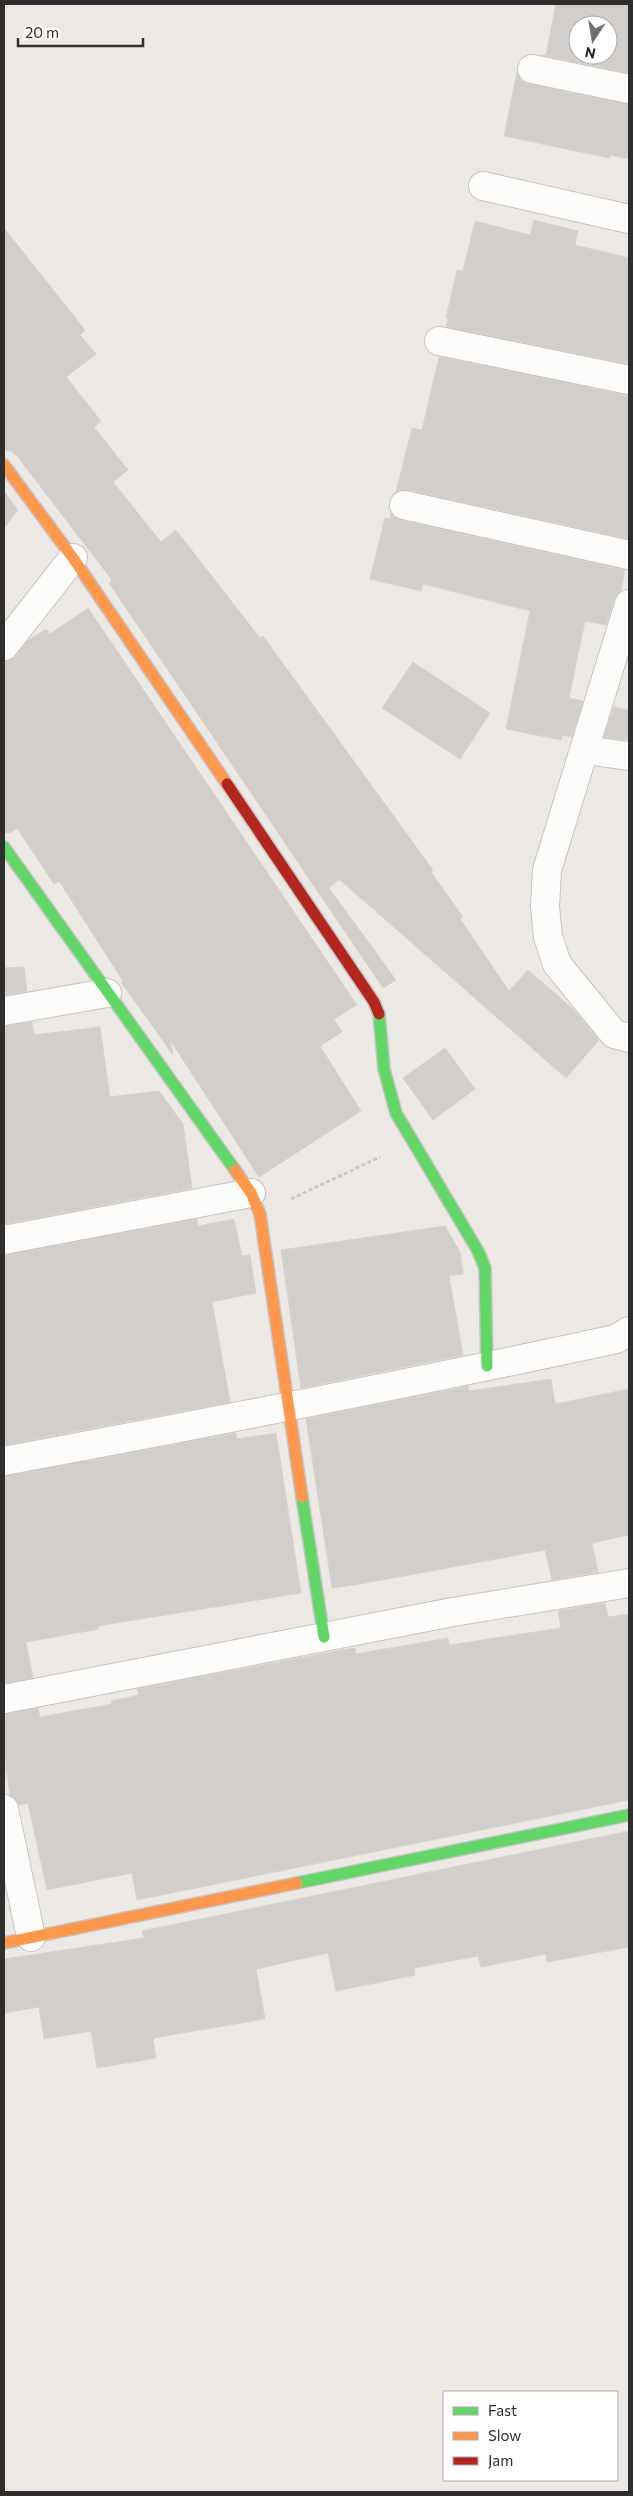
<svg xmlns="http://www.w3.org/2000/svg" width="633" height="2496" viewBox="0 0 633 2496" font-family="Commissioner,sans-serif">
  <rect width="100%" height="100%" fill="#ece8e4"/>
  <!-- building -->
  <g fill="#d1cecb" stroke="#d7d4d0" fill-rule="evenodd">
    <path d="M556 4H629V73L541 55H546ZM578 25H608V55H578Z"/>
    <path d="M517 72 521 80 529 84 629 104V159L610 155 609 158 504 136Z"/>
    <path d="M534 220 578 231 575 245 629 258V364L446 327 448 318H446L457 270 463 271 475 221 530 235Z"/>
    <path d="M4 228 85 330 80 335 96 354 66 377 101 421 94 427 128 470 113 482 161 542 176 530 260 638 263 636 433 870 431 872 463 917 460 919 509 991 528 970 573 1009 599 1040 566 1078 339 879 329 888 396 980 383 988 109 583 112 580 17 456 11 451 4 450Z"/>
    <path d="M439 357 629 395V539L407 490 396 492 412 428 422 430Z"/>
    <path d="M4 491 18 510 4 528Z"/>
    <path d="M391 513 401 520 625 570 621 591 614 599 606 625 585 621 569 698 583 701 572 737 562 735 561 740 506 729 530 611 423 584 421 591 370 579 385 518 390 519Z"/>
    <path d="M88 608 357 1005 334 1019 342 1032 320 1046 361 1111 259 1177 170 1040 173 1055 121 982 123 981 59 881 54 884 17 828 10 833 4 832V661L16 656 27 641 46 629 50 634Z"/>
    <path d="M413 662 490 713 460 759 382 708Z"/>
    <path d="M614 707 629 710V740L604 737Z"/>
    <path d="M24 967 27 991 4 995V968Z"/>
    <path d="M32 1022 34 1035 100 1027 110 1097 159 1091 183 1124 192 1188 4 1224V1026Z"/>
    <path d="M445 1048 475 1089 433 1120 403 1078Z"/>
    <path d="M197 1219 198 1226 234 1219 242 1256 250 1255 256 1293 212 1302 230 1402 4 1445V1255Z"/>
    <path d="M445 1226 460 1252 463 1274 449 1276 463 1355 301 1388 281 1250Z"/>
    <path d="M551 1379 555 1404 629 1389V1535L592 1543 598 1572 552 1580 545 1550 355 1585 332 1588 306 1419 468 1386 469 1391Z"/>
    <path d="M236 1433 237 1439 276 1433 301 1593 98 1626 99 1629 26 1642 33 1678 4 1683V1476Z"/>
    <path d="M605 1603 608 1617 629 1614V1800L137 1900 132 1873 47 1890 28 1803 19 1805 10 1795 4 1757V1714L38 1708 40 1717 112 1704 111 1701 139 1695 137 1689 336 1651 355 1648 356 1654 448 1638 449 1645 561 1628 558 1611Z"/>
    <path d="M629 1831V1947L547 1962 546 1954 481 1967 478 1956 414 1968 415 1975 336 1991 328 1953 256 1969 265 2019 153 2038 156 2058 97 2068 91 2031 44 2039 39 2007 4 2013V1959L144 1938 142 1931Z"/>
  </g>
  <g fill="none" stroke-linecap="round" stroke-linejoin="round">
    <!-- street casing -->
    <g stroke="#c5c4c5" stroke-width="30">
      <g id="street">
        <path d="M532 69 629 89"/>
        <path d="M483 186 629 219"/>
        <path d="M439 341 629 380"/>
        <path d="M404 505 629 555"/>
        <path d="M629 604 547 870 545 906 548 937 557 964 614 1034 629 1038"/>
        <path d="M4 646 73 558"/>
        <path d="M585 750 629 756"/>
        <path d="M4 1011 107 993"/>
        <path d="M4 1240 251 1193"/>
        <path d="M4 1461C208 1423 412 1383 616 1339L629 1331"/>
        <path d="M4 1699 453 1612 629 1583"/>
        <path d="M4 1809 31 1937"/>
      </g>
    </g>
    <!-- fast casing -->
    <g stroke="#c5c4c5" stroke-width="14">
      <g id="fast">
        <path d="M4 847 235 1170"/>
        <path d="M379 1014 384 1069 396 1113 478 1251 485 1268 487 1366"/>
        <path d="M302 1497 324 1637"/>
        <path d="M297 1883 629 1815"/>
      </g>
    </g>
    <!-- slow casing -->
    <g stroke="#c5c4c5" stroke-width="14">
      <g id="slow">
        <path d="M4 465 73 558 227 784"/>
        <path d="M235 1170 251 1193 260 1214 302 1497"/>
        <path d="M4 1943 297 1883"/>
      </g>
    </g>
    <!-- jam casing -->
    <g stroke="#c5c4c5" stroke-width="14">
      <path id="jam" d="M227 784 374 1002 379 1014"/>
    </g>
    <!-- path -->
    <path stroke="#c9c9c8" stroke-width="3" stroke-dasharray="4 2.5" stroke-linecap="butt" d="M291 1199 380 1157"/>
    <!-- street -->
    <use href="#street" stroke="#fcfcfb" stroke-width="28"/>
    <!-- fast -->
    <use href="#fast" stroke="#63d668" stroke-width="11"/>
    <!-- slow -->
    <use href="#slow" stroke="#ff974d" stroke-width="11"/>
    <!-- jam -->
    <use href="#jam" stroke="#b3261e" stroke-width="11"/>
  </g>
  <!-- border -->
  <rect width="633" height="2496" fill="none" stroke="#2e2e2e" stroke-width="10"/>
  <!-- legend -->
  <rect x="443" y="2391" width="175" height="90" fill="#ffffff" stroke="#ababab"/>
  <rect x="453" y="2407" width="25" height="8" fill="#63d668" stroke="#ababab"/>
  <text x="488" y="2416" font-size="15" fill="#2e2e2e">Fast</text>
  <rect x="453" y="2432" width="25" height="8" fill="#ff974d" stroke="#ababab"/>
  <text x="488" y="2441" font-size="15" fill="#2e2e2e">Slow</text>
  <rect x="453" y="2457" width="25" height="8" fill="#b3261e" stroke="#ababab"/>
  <text x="488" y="2466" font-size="15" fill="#2e2e2e">Jam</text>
  <!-- north arrow -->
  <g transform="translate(593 40) rotate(192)"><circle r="24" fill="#ffffff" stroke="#ababab"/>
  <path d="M0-4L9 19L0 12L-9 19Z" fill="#706f6e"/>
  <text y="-8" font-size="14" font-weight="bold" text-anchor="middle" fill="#2e2e2e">N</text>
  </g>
  <!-- scale -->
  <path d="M18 38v8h125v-8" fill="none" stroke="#2e2e2e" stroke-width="2.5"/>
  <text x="25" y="38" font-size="15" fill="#2e2e2e" stroke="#ffffff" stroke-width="4" paint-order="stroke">20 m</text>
</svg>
